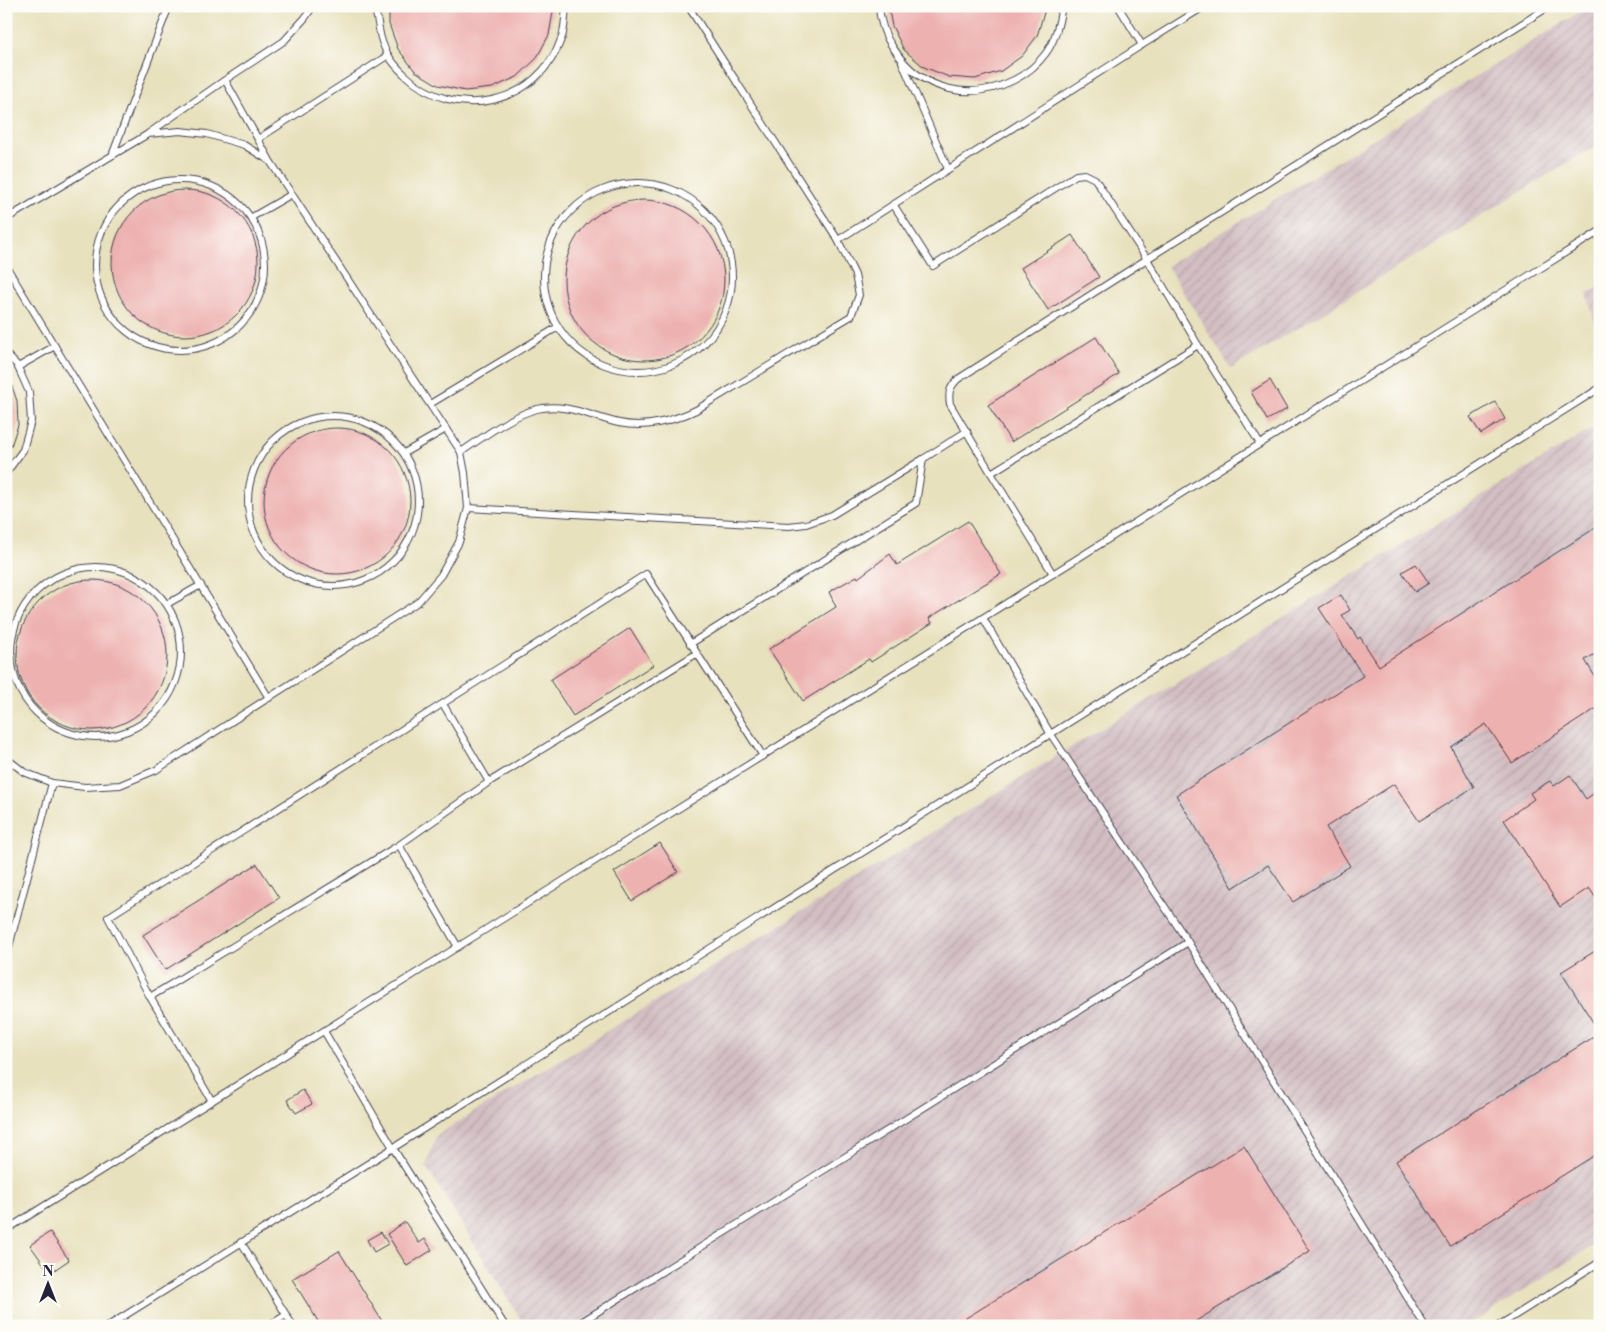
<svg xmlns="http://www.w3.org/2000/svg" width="1606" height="1332" viewBox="0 0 1606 1332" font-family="'Libre Bodoni',serif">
  <defs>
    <pattern id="industrial-furrows" width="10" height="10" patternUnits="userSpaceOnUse" patternTransform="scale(1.25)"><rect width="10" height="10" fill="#d2bec3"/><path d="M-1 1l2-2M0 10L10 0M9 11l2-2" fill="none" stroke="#b4a3a8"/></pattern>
  </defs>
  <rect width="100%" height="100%" fill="#fdfcf7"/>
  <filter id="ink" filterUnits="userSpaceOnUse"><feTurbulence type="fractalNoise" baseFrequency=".02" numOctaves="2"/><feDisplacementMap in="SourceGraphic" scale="10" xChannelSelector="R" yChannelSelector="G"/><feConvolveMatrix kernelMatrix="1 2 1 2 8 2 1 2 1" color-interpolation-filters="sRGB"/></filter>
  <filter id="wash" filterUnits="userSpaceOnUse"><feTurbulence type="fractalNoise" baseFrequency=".0096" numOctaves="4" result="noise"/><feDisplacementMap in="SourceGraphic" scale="20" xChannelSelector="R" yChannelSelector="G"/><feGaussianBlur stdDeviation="1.12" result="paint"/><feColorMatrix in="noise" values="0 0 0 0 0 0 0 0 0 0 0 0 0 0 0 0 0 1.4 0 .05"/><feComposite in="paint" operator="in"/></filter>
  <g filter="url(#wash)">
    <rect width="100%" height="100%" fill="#e8e1bd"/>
    <!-- industrial -->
    <g fill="url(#industrial-furrows)">
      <path d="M1590 6H1600V143L1231 369 1167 266Z"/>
      <path d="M1600 287V341L1587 294Z"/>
      <path d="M1600 424V1241L1468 1326H525L426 1166 437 1135Z"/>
    </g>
    <g id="blocks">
      <!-- building -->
      <g fill="#edb1b0">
        <path d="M389 6H554L549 35 536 59 517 77 492 88 465 91 438 85 415 71 398 49 389 24Z"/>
        <path d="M888 6H1046L1037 36 1022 56 1001 71 975 79 949 77 924 67 904 50 892 26Z"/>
        <circle cx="185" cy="263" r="73"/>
        <circle cx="644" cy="280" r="80"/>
        <path d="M1072 235 1099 277 1048 310 1021 268Z"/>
        <path d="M1096 337 1119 374 1011 442 988 405Z"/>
        <path d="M6 375H8L17 401 18 425 9 452H6Z"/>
        <path d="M1270 380 1287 409 1267 420 1251 392Z"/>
        <path d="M1495 402 1505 419 1481 434 1470 417Z"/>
        <circle cx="337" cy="501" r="73"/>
        <path d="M968 521 1001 574 929 618 932 623 871 662 869 659 803 701 769 649 836 607 829 592 857 576 858 578 890 554 897 565Z"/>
        <path d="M1600 525V651L1585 660 1600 685V706L1512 763 1486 724 1451 747 1474 787 1419 821 1394 784 1326 827 1350 866 1293 902 1268 865 1233 888 1176 795 1363 676 1319 608 1341 595 1350 610 1342 615 1358 639 1360 637 1379 666Z"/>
        <path d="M1416 564 1429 583 1415 592 1402 572Z"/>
        <circle cx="92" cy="655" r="75"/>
        <path d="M630 628 653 665 573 716 550 680Z"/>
        <path d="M1570 775 1586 799 1593 794 1600 804V810L1595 813 1600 821V904L1589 888 1560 907 1504 820 1534 799 1530 793 1550 781 1554 786Z"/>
        <path d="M660 843 678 872 632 901 614 872Z"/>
        <path d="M257 864 279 898 165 970 143 935Z"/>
        <path d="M1600 948V1152L1450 1246 1396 1161 1600 1033 1561 972Z"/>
        <path d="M303 1090 312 1104 296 1113 287 1100Z"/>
        <path d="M1244 1146 1310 1251 1188 1326H953Z"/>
        <path d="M405 1222 419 1243 425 1239 432 1250 407 1266 387 1234Z"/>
        <path d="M50 1232 69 1260 50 1273 30 1245Z"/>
        <path d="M381 1232 388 1244 374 1252 367 1240Z"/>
        <path d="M339 1251 385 1326H321L292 1279Z"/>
      </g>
    </g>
  </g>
  <g filter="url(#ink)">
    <use href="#blocks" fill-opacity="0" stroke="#403f4e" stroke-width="1"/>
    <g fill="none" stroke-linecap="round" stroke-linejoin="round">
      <!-- service casing -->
      <g stroke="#403f4e" stroke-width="8">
        <g id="service">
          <path d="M376 6C375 14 378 21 379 29 382 48 390 61 404 74 455 124 539 105 562 37 565 27 565 16 566 6"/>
          <path d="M879 6C880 21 885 37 894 49 921 91 970 102 1014 80 1026 74 1038 64 1046 53 1056 39 1059 23 1062 6"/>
          <path d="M1118 6 1142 45"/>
          <path d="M902 62 948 169"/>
          <path d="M225 80 269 159"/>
          <path d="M149 133 225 80 284 41 305 18 313 6"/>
          <path d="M258 139 387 56"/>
          <path d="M113 153 169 6"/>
          <circle cx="180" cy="265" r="85"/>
          <circle cx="638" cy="277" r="94"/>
          <path d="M893 204 933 266 1076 175 1085 174 1095 179 1147 259 958 379C950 387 948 392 950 404L991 473"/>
          <path d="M252 217 292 194"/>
          <path d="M6 219 148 134 180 131 207 134 244 145 270 161 461 452 465 473 468 508 459 542 441 575 418 602 156 770 120 785 85 787 52 783 24 772 6 758"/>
          <path d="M838 240 1142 45 1205 6"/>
          <path d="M6 266 269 698"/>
          <path d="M6 354 17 365 29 392 31 421 23 450 6 473"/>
          <path d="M18 367 55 346"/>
          <path d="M430 404 558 327"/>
          <circle cx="333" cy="501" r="85"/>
          <path d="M1260 444 1198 345 1147 259 1550 6"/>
          <path d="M461 452C485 436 510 416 537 409 565 402 592 417 619 423 646 429 672 421 696 410L851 316 859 295 855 275 838 240 688 6"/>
          <path d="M404 453 446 429"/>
          <path d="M468 508 789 526 806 524 832 515 923 459"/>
          <circle cx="96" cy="652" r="85"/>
          <path d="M1053 574 991 473 1198 345"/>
          <path d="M167 604 201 585"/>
          <path d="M983 618 1050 733 1188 942 1425 1326"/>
          <path d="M690 644 916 503 923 459 967 431"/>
          <path d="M443 704 489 782"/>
          <path d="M399 845 458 947"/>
          <path d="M6 958 52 783"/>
          <path d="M150 997 399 845 489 782 696 654"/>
          <path d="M324 1031 393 1148 505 1326"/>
          <path d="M212 1101 150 997 108 917 646 574 763 756"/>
          <path d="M6 1230 1600 231"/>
          <path d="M241 1242 293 1326"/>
          <path d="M108 1326 393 1148 1600 388"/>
          <path d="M268 1326 286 1315"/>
          <path d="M575 1326 1188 942"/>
          <path d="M1498 1326 1600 1262"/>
        </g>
      </g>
      <!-- service -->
      <use href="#service" stroke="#fff" stroke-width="6"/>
    </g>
  </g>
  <!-- margin -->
  <rect width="1606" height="1332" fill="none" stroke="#fdfcf7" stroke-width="25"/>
  <!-- north arrow -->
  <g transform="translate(48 1284)" stroke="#fdfcf7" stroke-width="4" paint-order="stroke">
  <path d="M0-4L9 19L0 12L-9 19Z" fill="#22223b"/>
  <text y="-8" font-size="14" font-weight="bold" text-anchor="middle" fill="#22223b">N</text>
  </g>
</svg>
